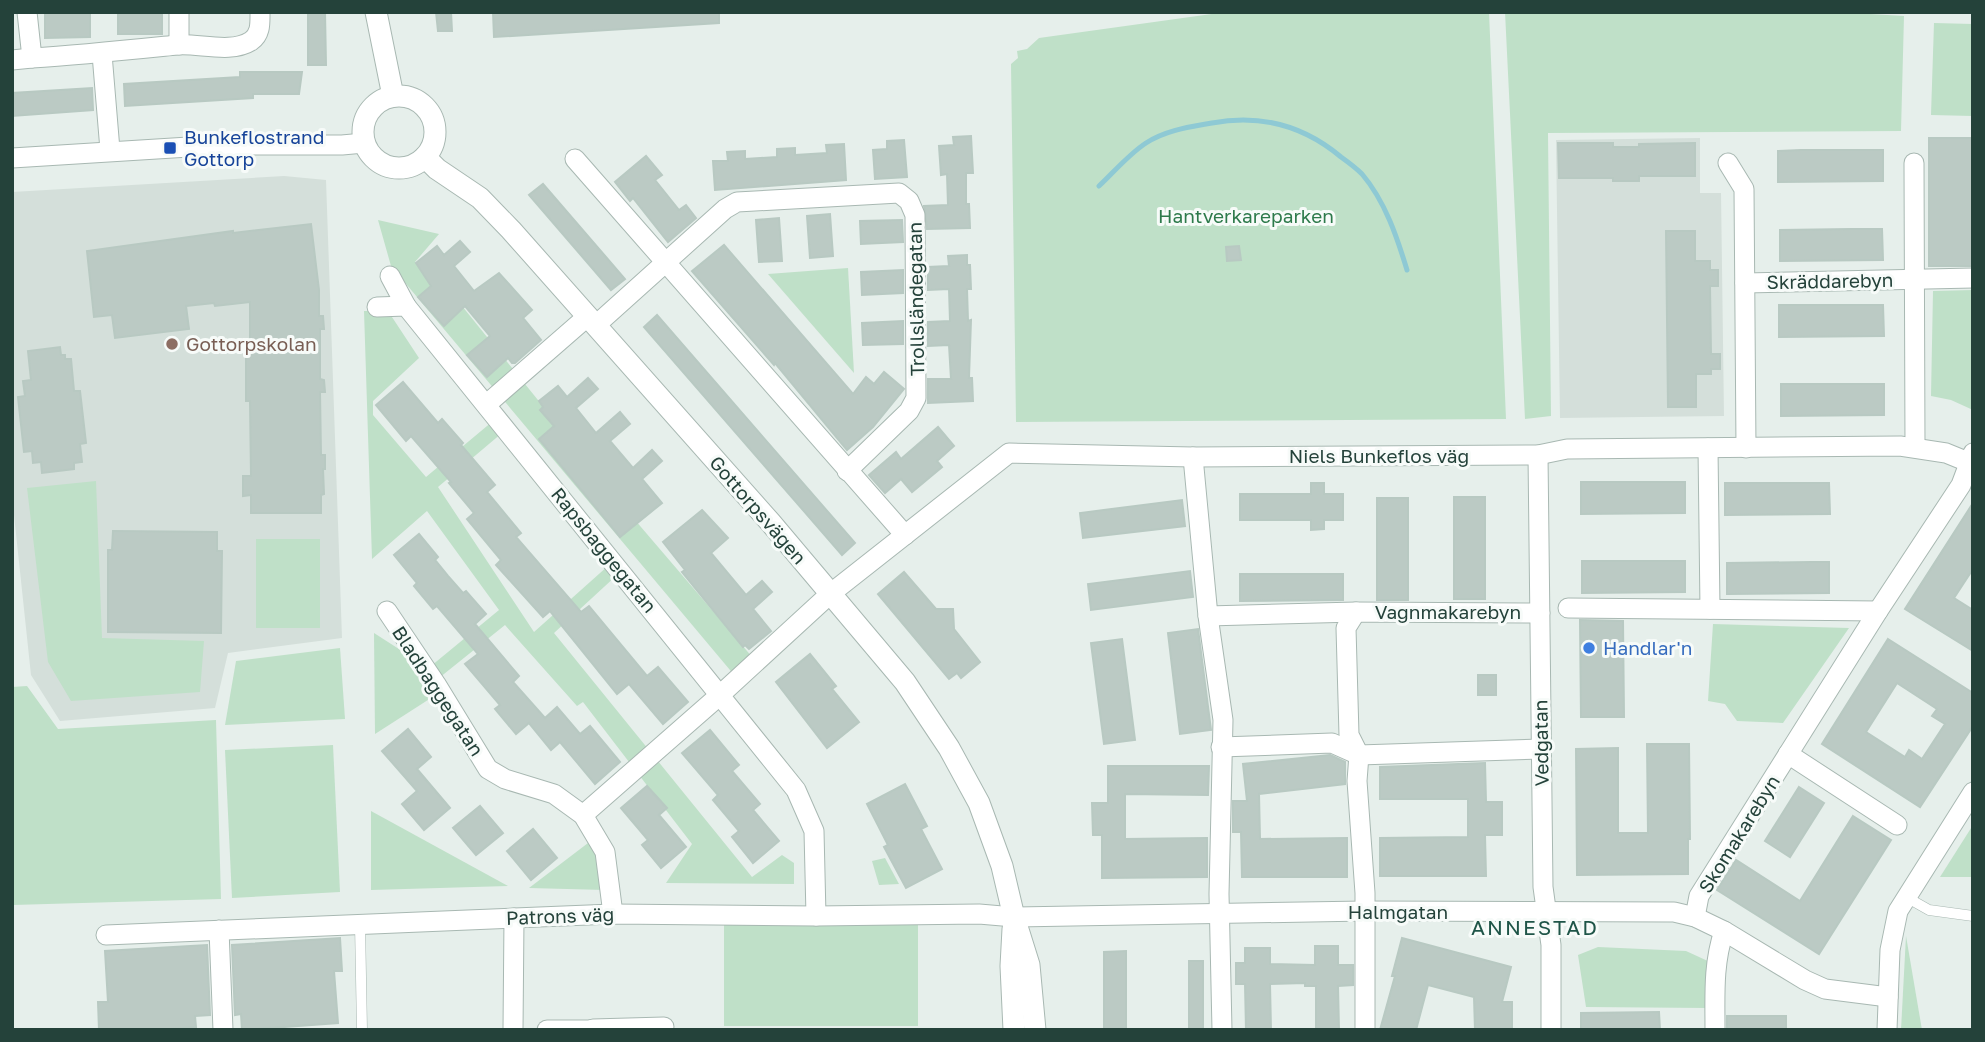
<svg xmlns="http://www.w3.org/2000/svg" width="1985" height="1042" viewBox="0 0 1985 1042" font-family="'Golos Text',sans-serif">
  <rect width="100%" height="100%" fill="#e6efeb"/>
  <!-- built -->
  <g fill="#d4dfda">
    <path d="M1700 138V193H1721L1724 416 1560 418 1556 140Z"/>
    <path d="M284 176 326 180 342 638 228 653 215 708 60 721 31 675 12 496V192Z"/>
  </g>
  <!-- green -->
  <g fill="#bfe0c8">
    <path d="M1226 12H1489L1506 419 1016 422 1011 64 1018 58 1017 51 1027 49 1039 38Z"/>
    <path d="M1505 12H1837L1904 16 1901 131 1548 133 1551 416 1525 419Z"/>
    <path d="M1934 23 1973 24V116L1931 115Z"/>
    <path d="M378 220 439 234 415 262 446 300 462 306 635 520 753 658 735 676 391 266Z"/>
    <path d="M848 268 854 373 768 274Z"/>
    <path d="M1973 290V410L1951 400 1931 396 1933 291Z"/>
    <path d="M364 311H388L419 358 373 401V415L426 477 493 421 502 433 438 487 534 632 609 565 617 575 554 633 752 877 782 855 794 863V884L666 883 692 844 583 702 577 706 505 625 439 678 431 666 499 610 427 511 372 559Z"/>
    <path d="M96 481 102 638 204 641 200 692 71 701 48 662 27 488Z"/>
    <rect x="256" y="539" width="64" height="89"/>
    <path d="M1713 624 1849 628 1783 723 1737 721 1725 704 1708 701Z"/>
    <path d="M374 633 402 651 431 698 375 734Z"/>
    <path d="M340 648 345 719 225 725 236 661Z"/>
    <path d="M27 686 58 729 216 720 221 899 13 905 12 687Z"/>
    <path d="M333 745 340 892 232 898 225 750Z"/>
    <path d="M371 811 508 886 371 890Z"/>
    <path d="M1973 825V877H1940Z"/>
    <path d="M592 840 605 890 529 888Z"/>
    <path d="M885 858 899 884 879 885 872 861Z"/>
    <path d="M724 922 918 923V1026H724Z"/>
    <path d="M1906 936 1922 1030H1901Z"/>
    <path d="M1598 947 1686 951 1710 962 1707 1008 1586 1007 1578 955Z"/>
  </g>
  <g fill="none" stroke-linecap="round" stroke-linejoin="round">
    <!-- stream -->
    <path stroke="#8ec9d4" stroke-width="5" d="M1099 186C1114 172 1129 154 1146 143 1166 130 1190 127 1212 123 1260 114 1304 126 1341 157 1348 162 1356 168 1362 174 1385 201 1397 237 1407 270"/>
  </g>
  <!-- building -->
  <g fill="#bbcac4" stroke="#b8c9c2" stroke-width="2" fill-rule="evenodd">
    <path d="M45 12 90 13V37L45 38Z"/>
    <rect x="118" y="12" width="44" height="22"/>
    <path d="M308 12H325L326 65H308Z"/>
    <path d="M436 12H451L452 31H438Z"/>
    <path d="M493 12H719V23L494 37Z"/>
    <path d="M240 72H302L299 94H253V98L125 106 124 84 240 77Z"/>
    <path d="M92 88 93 110 12 116V93Z"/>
    <path d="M971 136 973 173H966V204H969L970 228 927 229 924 206 948 205 947 174 941 175 939 146 954 145 953 137Z"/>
    <rect x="1929" y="138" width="44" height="128"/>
    <path d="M904 140 907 177 875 179 873 150 887 149V141Z"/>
    <path d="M1558 143H1613V147H1639V144L1695 143V176H1639V181H1613V178H1559Z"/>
    <path d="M844 144 846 180 715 190 713 161H728L727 152 745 151V159L777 157V149L795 148V155L827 153 826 145Z"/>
    <path d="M1801 150H1883V181L1778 182V151Z"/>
    <path d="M646 156 662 175 655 180 679 210 686 205 696 218 668 242 633 198 630 201 615 182Z"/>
    <path d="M543 184 625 279 611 290 529 195Z"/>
    <path d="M830 214 833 256 810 258 807 216Z"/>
    <path d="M779 218 782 261 759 262 756 220Z"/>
    <path d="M902 220 903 242 861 244 860 221Z"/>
    <path d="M311 224 319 290V316H323L324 329H320V379L324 380 325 392H320L321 455H325V469H323L324 494 321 495V513H251V495L243 496V476H251L250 401H246V353L250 352V302L215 306 214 303 186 306 189 329 115 338 112 315 94 317 87 251 233 231V233Z"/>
    <path d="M1851 229H1882L1883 260 1780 261V230Z"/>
    <path d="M1666 231H1695V261H1710V270H1718V286H1710L1711 354H1720V369H1711V374H1696V407H1668Z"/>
    <path d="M460 241 470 252 454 266 474 291 499 273 532 310 523 318 541 340 515 363H512L508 358 487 377 467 355 490 336 465 306 444 326 418 297 431 286 416 263 437 246 444 255Z"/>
    <path d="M724 245 853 394 866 377 874 384 884 372 904 389 873 427 847 450 775 363 774 365 692 271Z"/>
    <path d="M1239 246 1241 260 1227 261 1226 247Z"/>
    <path d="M967 255V265H970L971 289H967L968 321 971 320 969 378H972L973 401 928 403V379H951L949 345 928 346V322L950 321 949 289 928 290V267L949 266 948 256Z"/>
    <path d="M903 270V293L862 295 861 272Z"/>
    <path d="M1779 305H1883L1884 336 1779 337Z"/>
    <path d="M657 315 855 543 842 555 644 327Z"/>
    <path d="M903 321V344L863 345 862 323Z"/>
    <path d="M60 347 61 355H65V359H71L74 391H80L86 443 80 444 82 462 74 463V469L42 473 41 462 33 463 32 451 24 452 18 397 25 396 23 381 31 380 28 351Z"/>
    <path d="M588 378 598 389 576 408 596 433 620 412 630 424 610 441 633 468 652 450 662 461 642 479 662 503 620 537 539 439 554 426 540 410 543 407 539 401 558 386 567 397Z"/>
    <path d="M403 382 438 423 442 419 463 443 461 445 495 485 487 492 521 533 516 537 581 612 589 606 647 676 658 667 688 702 663 724 629 684 617 694 550 611 543 617 496 565 501 560 467 519 474 513 449 483 451 482 411 436 406 441 376 405Z"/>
    <path d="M1781 384H1884V415L1781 416Z"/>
    <path d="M938 427 954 446 937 461 942 467 912 492 901 479 885 493 869 475 896 452 901 459Z"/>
    <path d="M1581 482H1685V513L1581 514Z"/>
    <path d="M1311 483H1324V494H1343V520H1324V529L1311 530V520H1240V494H1311Z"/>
    <path d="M1725 483H1829L1830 514 1725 515Z"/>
    <rect x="1454" y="497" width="31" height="102"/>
    <rect x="1377" y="498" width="31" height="102"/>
    <path d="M1182 500 1185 526 1083 538 1080 513Z"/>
    <path d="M1973 503V569L1954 598 1973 610V651L1905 609Z"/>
    <path d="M702 510 728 538 711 553 746 595 762 581 772 592 753 609 771 631 749 649 745 645 743 647 682 572 685 570 663 542Z"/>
    <path d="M113 531 217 532V551H222L221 633 108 632V550H112Z"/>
    <path d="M419 534 438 557 435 560 448 576 463 593 466 591 486 614 475 624 519 676 513 682 545 718 557 707 580 734 590 726 620 762 595 784 560 742 551 750 529 723 516 734 495 709 500 705 465 664 478 654 437 606 433 609 414 586 417 583 394 555Z"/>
    <path d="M1582 561H1685V592L1582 593Z"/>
    <path d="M1811 562H1829V593L1727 594V563Z"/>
    <path d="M1190 571 1193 597 1091 610 1088 584Z"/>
    <path d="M904 572 936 609H953L954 629 980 662 961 678 957 673 949 679 878 594Z"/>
    <path d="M1240 574H1343V600L1240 601Z"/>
    <path d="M1580 620 1623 621 1624 717H1581Z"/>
    <path d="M1198 629 1211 730 1180 734 1168 633Z"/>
    <path d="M1122 639 1135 740 1104 744 1091 643Z"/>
    <path d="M1888 639 1973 693V726L1920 807 1822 744ZM1897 683 1937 709 1932 716 1945 724 1922 759 1909 750 1905 757 1866 732Z"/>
    <path d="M810 654 836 686 832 689 859 722 827 748 776 682Z"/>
    <rect x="1478" y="675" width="18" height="20"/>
    <path d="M408 729 431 757 417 769 450 808 424 830 402 804 417 791 382 751Z"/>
    <path d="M710 730 739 765 732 771 760 804 753 810 779 841 753 863 732 837 739 831 713 800 718 795 682 753Z"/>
    <path d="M1647 744H1689L1690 839H1688V874L1577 875 1576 749 1618 748V833H1648Z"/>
    <path d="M1330 755 1345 762V784L1259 794 1260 839 1347 838V877H1242L1241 832H1233V801H1247L1243 764Z"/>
    <path d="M1485 763 1486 802H1502V835H1485L1486 876H1380V838L1468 837V799H1380V767Z"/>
    <path d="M1108 766H1209L1208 795 1125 794V839L1207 838V877L1102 878V835H1093L1092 803H1108Z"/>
    <path d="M905 784 927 826 921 829 942 869 906 888 884 847 888 845 867 804Z"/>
    <path d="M647 786 667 808 659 815 686 847 661 868 642 845 648 840 621 808Z"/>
    <path d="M1799 787 1824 803 1790 857 1765 841Z"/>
    <path d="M480 806 503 833 476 855 453 828Z"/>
    <path d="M1853 816 1891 840 1819 954 1717 890 1736 860 1800 901Z"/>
    <path d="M533 829 557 858 531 880 507 851Z"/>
    <path d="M340 938 342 971H334L338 1023 242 1030 241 1014 235 1015 232 945Z"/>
    <path d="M1402 938 1511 967 1502 1002H1512V1030H1475L1474 997 1428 985 1416 1030H1380L1395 976H1392Z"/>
    <path d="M207 945 210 1015 195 1016 196 1027 159 1030H99L98 1002H108L105 951Z"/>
    <path d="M1315 946H1338V965H1353V985L1338 986 1339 1030H1316V986H1305V983L1270 984 1271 1030H1246L1245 984H1236V963H1245V948H1270V964L1315 965Z"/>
    <path d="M1126 951V1030H1104V952Z"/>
    <rect x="1189" y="961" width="14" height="69"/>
    <path d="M1659 1012 1660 1030H1581V1013Z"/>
    <rect x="1727" y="1016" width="59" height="14"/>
  </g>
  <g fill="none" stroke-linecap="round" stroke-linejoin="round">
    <!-- service casing -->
    <g stroke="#a8b8b2" stroke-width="11">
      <g id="service">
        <path d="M1906 897 1929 910 1973 916"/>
        <path d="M360 924 362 1030"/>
      </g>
    </g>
    <!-- minor casing -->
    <g stroke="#a8b8b2" stroke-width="21">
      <g id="minor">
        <path d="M27 12 32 58C81 55 128 50 177 45 199 43 231 54 251 41 261 34 260 23 260 12"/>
        <path d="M179 12V45"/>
        <path d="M102 54 110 150"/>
        <path d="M12 60 32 58"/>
        <path d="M12 158 221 145H342L364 143"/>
        <path d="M575 159 905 535"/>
        <path d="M1728 163 1744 189 1746 448"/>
        <path d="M1914 163 1915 446"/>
        <path d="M390 276 406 306"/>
        <path d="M1745 283 1973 278"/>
        <path d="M377 307 406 306 796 790 814 831 816 916"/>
        <path d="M596 325 725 209 737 202 899 193 909 201 915 215 916 398 909 411 847 471"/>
        <path d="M487 404 588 316"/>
        <path d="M1708 448 1710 609"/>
        <path d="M1538 455 1543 887 1551 945V1030"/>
        <path d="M1193 457 1208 616 1223 720 1219 894 1222 1030"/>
        <path d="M1568 608 1878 611"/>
        <path d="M387 611 436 684 488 769 505 779 554 794 583 815 605 852 613 914"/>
        <path d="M1356 612 1346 628 1349 735 1359 755 1357 781 1365 893V1030"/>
        <path d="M1208 616 1356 612 1540 613"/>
        <path d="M1221 747 1332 743 1359 755 1541 749"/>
        <path d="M1788 754 1897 825"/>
        <path d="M583 815 720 695 830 594 1009 453 1193 457 1538 455 1567 449 1900 446 1946 453 1973 464"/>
        <path d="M1695 917 1699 896 1878 611 1961 485 1973 453"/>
        <path d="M219 930 223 1030"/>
        <path d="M106 935 613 914 816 916 979 914 1014 917 1365 911 1674 912 1695 917 1724 931 1805 980 1825 989 1888 997"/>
        <path d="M593 1029 664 1027"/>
        <path d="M513 1030 514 918"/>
        <path d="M547 1030H593"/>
        <path d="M1715 1030C1715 995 1713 964 1724 931"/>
        <path d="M1887 1030 1890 950 1898 911 1973 792"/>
      </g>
    </g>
    <!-- tertiary casing -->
    <g stroke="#a8b8b2" stroke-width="23">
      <g id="tertiary">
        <path d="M376 12 393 96"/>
        <circle cx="399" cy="132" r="36"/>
        <path d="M425 157 437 169 480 198 511 230 771 523 905 682 949 748 979 803 1002 866 1014 917 1029 965 1035 1030"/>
        <path d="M1013 929 1011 966 1014 1030"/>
      </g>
    </g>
    <!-- service -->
    <use href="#service" stroke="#fff" stroke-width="10"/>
    <!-- minor -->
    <use href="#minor" stroke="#fff" stroke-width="19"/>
    <!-- tertiary -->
    <use href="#tertiary" stroke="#fff" stroke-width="21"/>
  </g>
  <!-- markers -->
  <rect fill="#1a4fb4" stroke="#f7fbf9" stroke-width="2.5" x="163" y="141" width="14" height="14" rx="3.5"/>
  <circle fill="#8d6e63" stroke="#f7fbf9" stroke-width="2.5" cx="172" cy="344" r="7"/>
  <circle fill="#3f7fe0" stroke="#f7fbf9" stroke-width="2.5" cx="1589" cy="648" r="7"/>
  <g text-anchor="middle" stroke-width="6" stroke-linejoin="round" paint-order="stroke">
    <!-- transit labels -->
    <g font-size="19" fill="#164399" stroke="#f7fbf9" text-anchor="start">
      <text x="184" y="144">Bunkeflostrand<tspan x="184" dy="22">Gottorp</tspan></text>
    </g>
    <!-- park labels -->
    <g font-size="19" fill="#2d7a4b" stroke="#f7fbf9">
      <text x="1246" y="223">Hantverkareparken</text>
    </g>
    <!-- street labels -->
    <g font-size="19" fill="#24423a" stroke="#f7fbf9">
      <text transform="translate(1830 281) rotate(-1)" y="7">Skräddarebyn</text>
      <text transform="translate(916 299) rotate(-91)" y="7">Trollsländegatan</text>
      <text x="1379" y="463">Niels Bunkeflos väg</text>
      <text transform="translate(758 510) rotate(49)" y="7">Gottorpsvägen</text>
      <text transform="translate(604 550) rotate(51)" y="7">Rapsbaggegatan</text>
      <text x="1448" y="619">Vagnmakarebyn</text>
      <text transform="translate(438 691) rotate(57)" y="7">Bladbaggegatan</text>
      <text transform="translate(1541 743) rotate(-91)" y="7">Vedgatan</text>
      <text transform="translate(1739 834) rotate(-58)" y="7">Skomakarebyn</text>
      <text x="1398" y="919">Halmgatan</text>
      <text transform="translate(560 916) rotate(-2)" y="7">Patrons väg</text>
    </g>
    <!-- education labels -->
    <g font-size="19" fill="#785e54" stroke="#f7fbf9" text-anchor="start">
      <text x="186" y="351">Gottorpskolan</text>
    </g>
    <!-- shop labels -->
    <g font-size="19" fill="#366cbe" stroke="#f7fbf9" text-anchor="start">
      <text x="1603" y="655">Handlar'n</text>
    </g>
    <!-- neighbourhood labels -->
    <g font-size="21" letter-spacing="2" fill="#1f5548" stroke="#f7fbf9">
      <text x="1535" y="935">ANNESTAD</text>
    </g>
  </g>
  <!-- border -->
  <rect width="1985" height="1042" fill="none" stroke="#24423a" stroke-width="28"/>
</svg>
